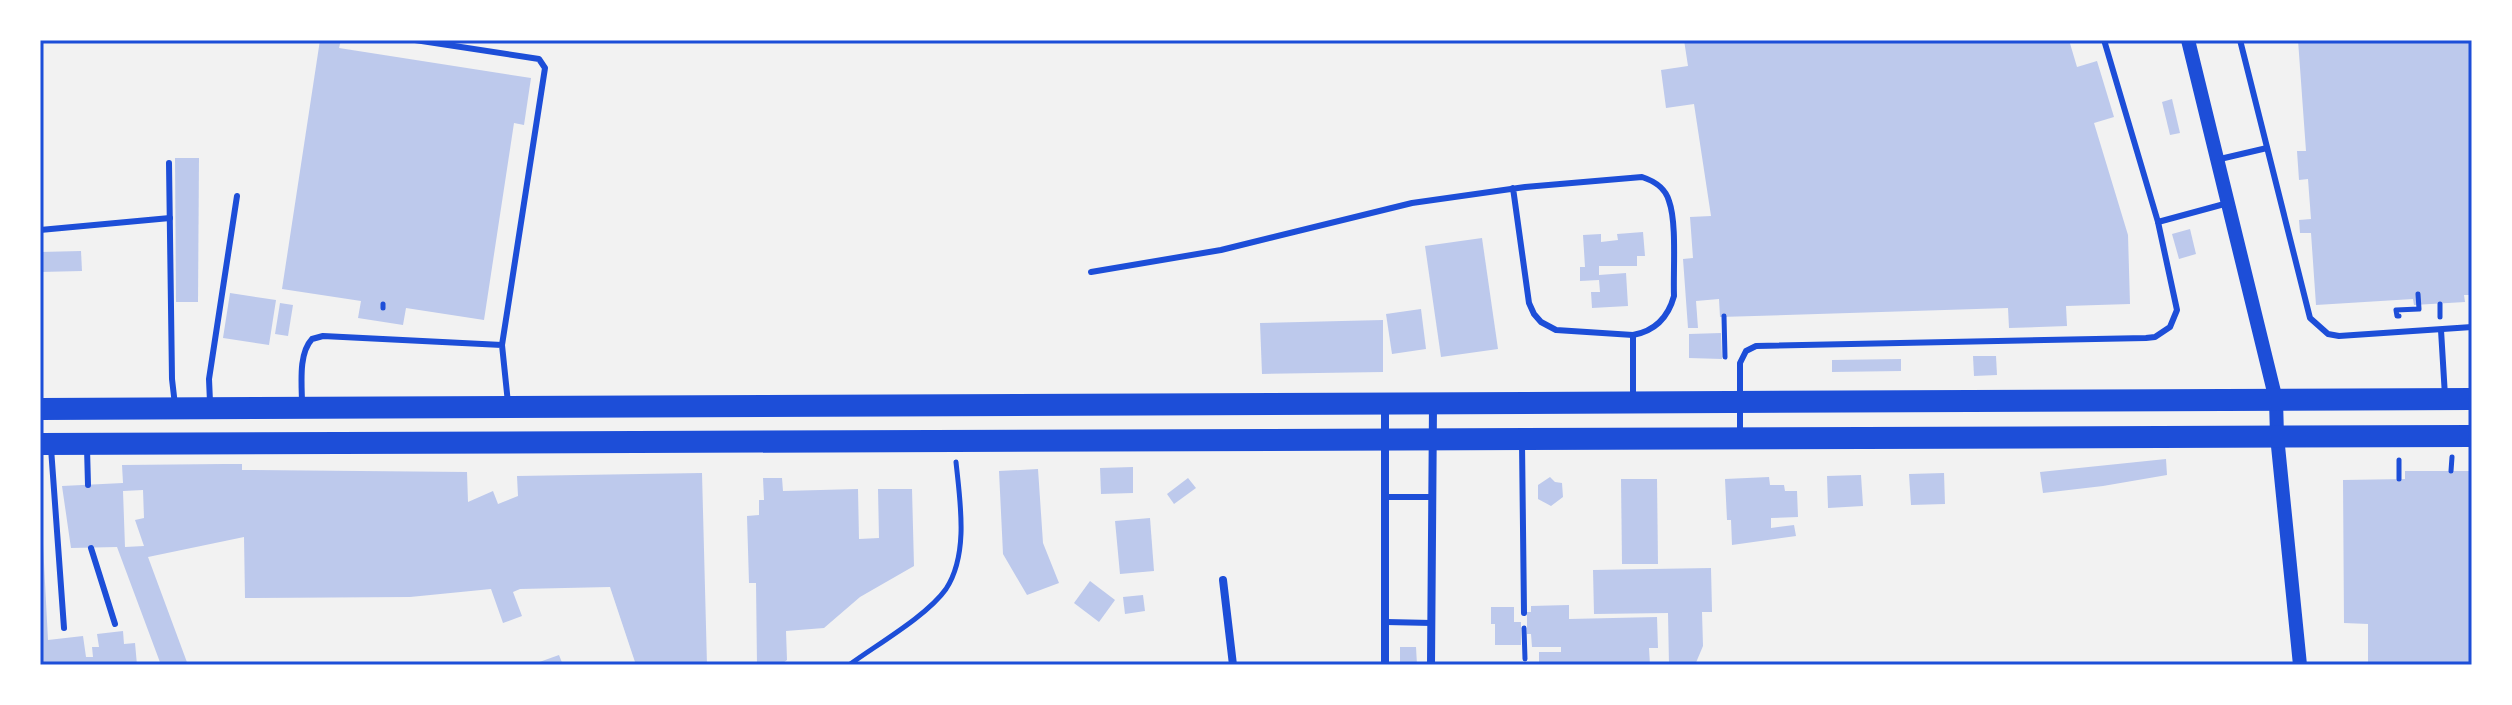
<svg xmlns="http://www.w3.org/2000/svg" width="2512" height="705" viewBox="0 0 2512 705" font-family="Montserrat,sans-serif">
  <rect width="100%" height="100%" fill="#f2f2f2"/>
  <!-- building -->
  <g fill="#bdc9ec" fill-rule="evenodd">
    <path d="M320 40H341L339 48 531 78 524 125 514 123 484 320 406 308 403 325 358 318 361 301 282 289Z"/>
    <path d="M1684 40H2069L2077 67 2097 61 2114 117 2094 123 2128 235 2130 304 2066 306 2067 326 2009 328 2008 308 1720 317 1719 299 1696 301 1698 328H1688L1683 259 1693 258 1690 217 1711 216 1694 104 1666 108 1661 70 1688 66Z"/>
    <path d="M2298 40H2472V295H2464L2465 302 2414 305 2413 299 2316 305 2311 233H2300L2299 220 2311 219 2308 179 2299 180 2297 151H2306Z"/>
    <path d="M2172 99 2180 133 2170 135 2162 102Z"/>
    <path d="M175 158H199L198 302H176Z"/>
    <path d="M2190 229 2196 254 2179 259 2172 234Z"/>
    <path d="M1643 232 1645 256H1637V266H1599V275L1626 273 1628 306 1592 308 1591 292H1600L1599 280 1580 281V267H1585L1583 235 1601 234V242L1618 240 1617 234Z"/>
    <path d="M1482 238 1498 349 1441 357 1425 246Z"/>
    <path d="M81 251 82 271 40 272V252Z"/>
    <path d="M230 293 276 300 269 345 223 338Z"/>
    <path d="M280 303 293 305 288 336 275 334Z"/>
    <path d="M1421 309 1426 349 1392 354 1386 314Z"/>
    <path d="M1383 320V372L1262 374 1260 323Z"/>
    <path d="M1721 333 1722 359 1689 358V334Z"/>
    <path d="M1973 356H1996L1997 375 1974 376Z"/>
    <path d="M1901 359V371L1832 372V360Z"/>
    <path d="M2166 459 2167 475 2103 486 2043 493 2040 472Z"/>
    <path d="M224 464H242V470L467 472 468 502 493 491 498 504 518 496 517 476 702 473 707 665H636L610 587 520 589 513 592 522 616 503 623 491 589 410 597 245 598 244 537 148 557 188 665H161L117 547 71 548 62 486 123 483 122 465ZM143 490 144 518 135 520 144 546 125 547 123 491Z"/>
    <path d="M1133 467V493L1101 494 1100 468Z"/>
    <path d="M1038 469 1043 543 1059 583 1027 595 1003 554 999 471Z"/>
    <path d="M2405 471H2472V665H2368V624L2344 623 2343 480 2405 479Z"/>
    <path d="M1944 473 1945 504 1911 505 1909 474Z"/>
    <path d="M1861 475 1863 506 1828 508 1827 476Z"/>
    <path d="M1550 477 1555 482 1562 483 1563 497 1551 506 1538 499V485Z"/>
    <path d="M1769 477 1770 485H1784L1785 491H1797L1798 517 1771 518V528L1794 525 1796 536 1732 545 1731 520H1727L1725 479Z"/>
    <path d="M763 478H782L783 491 858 489 859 539 879 538 878 489H912L914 566 860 597 824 628 786 631 787 660 780 665H757L756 583H749L747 516 759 515V500H764Z"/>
    <path d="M1188 478 1196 488 1174 504 1167 494Z"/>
    <path d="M1621 479H1657L1658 564H1622Z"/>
    <path d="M1150 518 1154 571 1120 574 1115 521Z"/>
    <path d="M40 525H42L48 640 83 636 86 657H93L92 647H99L97 634 123 631 124 644 135 643 137 665H40Z"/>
    <path d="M1711 568 1712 612H1702L1703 646 1695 665H1669L1668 613 1594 614 1593 570Z"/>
    <path d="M1090 581 1115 600 1099 622 1074 603Z"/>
    <path d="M1143 595 1145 611 1125 614 1123 597Z"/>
    <path d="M1569 605V619L1657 617 1658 648H1649L1650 665H1529V662H1539V652H1561V647H1532L1531 634H1527V612H1531V606Z"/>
    <path d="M1491 607H1514V622H1521V645H1495V624H1491Z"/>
    <path d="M1400 647H1416L1417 665H1400Z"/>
    <path d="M559 655 563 665H531Z"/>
  </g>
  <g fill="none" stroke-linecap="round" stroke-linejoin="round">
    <!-- path -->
    <g stroke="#1d4ed8" stroke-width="5">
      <path d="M2440 304V317"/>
      <path d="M383 308V304"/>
      <path d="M1724 316 1725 357"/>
      <path d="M2399 316H2397L2396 310 2419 309 2418 294"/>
      <path d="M2399 460V479"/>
      <path d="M2451 471 2452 457"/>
      <path d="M1524 628 1525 659"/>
      <path d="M849 665C876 645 927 616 946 589 969 554 960 501 956 462"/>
    </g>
    <!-- service -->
    <g stroke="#1d4ed8" stroke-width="6">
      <path d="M415 40 539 59 545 68 502 345"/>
      <path d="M2240 40 2310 318 2328 334 2339 336 2472 327"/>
      <path d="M2220 159 2267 148"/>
      <path d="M169 163 172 379 175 405"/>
      <path d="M2158 222 2228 203"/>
      <path d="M40 230 170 218"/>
      <path d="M1091 272 1221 250 1412 203 1525 187 1642 177C1654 181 1665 187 1669 201 1677 223 1673 271 1674 296 1668 318 1655 331 1633 335L1556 330 1541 322 1534 314 1529 303 1513 188"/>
      <path d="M2441 330 2445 396"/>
      <path d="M1633 335V399"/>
      <path d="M210 402 209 379 237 196"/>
      <path d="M302 404C302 385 298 354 312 339L323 336 502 345 508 403"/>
      <path d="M1740 434V363L1746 351 1756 346 2146 338 2155 337 2170 327 2177 310 2158 222 2104 40"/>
      <path d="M1522 443 1524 613"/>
      <path d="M51 448 64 628"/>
      <path d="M87 448 88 485"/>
      <path d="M1386 497H1433"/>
      <path d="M91 548 115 624"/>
      <path d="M1386 622 1432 623"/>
    </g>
    <!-- minor -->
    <g stroke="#1d4ed8" stroke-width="8">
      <path d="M1385 407V665"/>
      <path d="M1223 580 1233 665"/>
      <path d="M1431 665 1433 406"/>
    </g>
    <!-- tertiary -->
    <path stroke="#1d4ed8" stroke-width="14" d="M2188 40 2276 400 2277 436 2300 665"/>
    <!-- trunk -->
    <g stroke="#1d4ed8" stroke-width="22">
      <path d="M40 409 2472 399"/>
      <path d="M40 444 2472 436"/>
    </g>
  </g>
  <!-- border -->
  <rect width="2512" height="705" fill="none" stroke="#ffffff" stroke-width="84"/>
  <rect x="42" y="42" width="2428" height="621" fill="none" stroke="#1d4ed8" stroke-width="3"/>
</svg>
